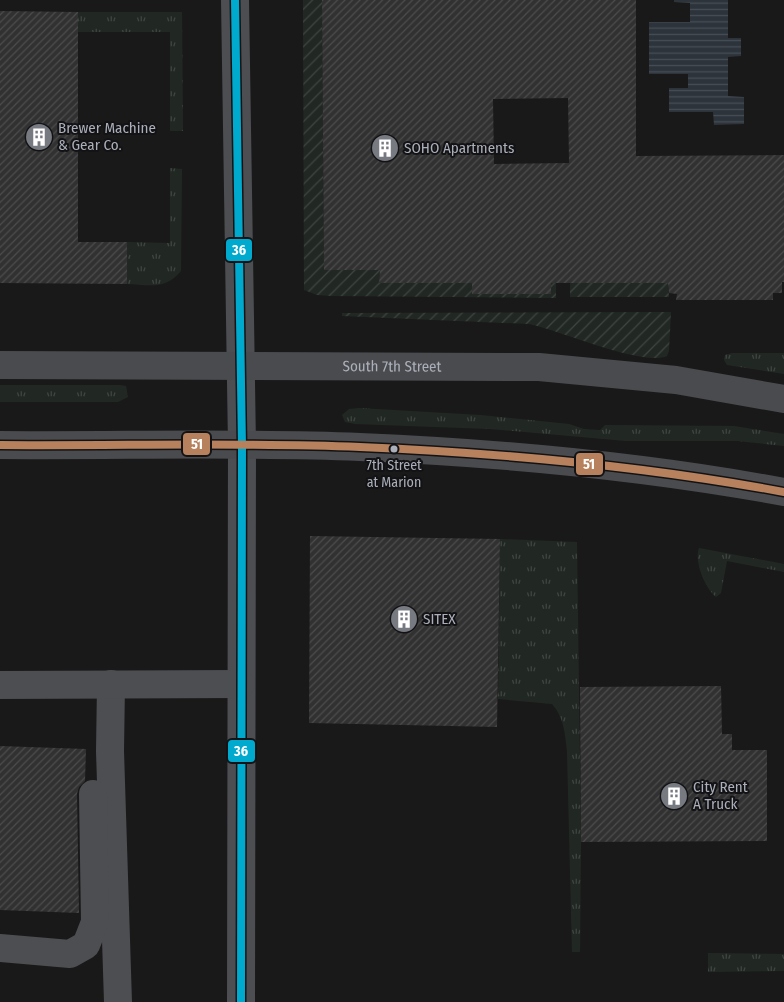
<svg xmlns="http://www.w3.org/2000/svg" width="784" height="1002" viewBox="0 0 784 1002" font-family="'Fira Sans Condensed',sans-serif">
  <defs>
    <pattern id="grass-tufts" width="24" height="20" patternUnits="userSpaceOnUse" patternTransform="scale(1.25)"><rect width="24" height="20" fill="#212823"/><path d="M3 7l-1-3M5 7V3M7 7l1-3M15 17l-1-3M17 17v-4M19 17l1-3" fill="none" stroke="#3f4541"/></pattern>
    <pattern id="garden-furrows" width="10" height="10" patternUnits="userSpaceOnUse" patternTransform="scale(1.25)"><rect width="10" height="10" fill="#212823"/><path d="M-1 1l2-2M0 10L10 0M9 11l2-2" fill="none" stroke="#3f4541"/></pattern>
    <pattern id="water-rules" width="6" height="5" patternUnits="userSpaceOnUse" patternTransform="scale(1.25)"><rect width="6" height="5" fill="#2c333b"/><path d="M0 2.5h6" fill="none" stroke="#484e55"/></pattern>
    <pattern id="building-hatch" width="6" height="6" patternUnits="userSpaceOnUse" patternTransform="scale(1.25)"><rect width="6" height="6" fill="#313131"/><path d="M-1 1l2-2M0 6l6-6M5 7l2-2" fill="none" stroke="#4c4c4d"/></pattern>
  </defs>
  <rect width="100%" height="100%" fill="#191919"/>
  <!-- grass -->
  <g fill="url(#grass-tufts)">
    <path d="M78 12H182L183 131H170V32H77Z"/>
    <path d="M170 168 182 169 181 271C165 290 150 285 127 284V242L170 243Z"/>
    <path d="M732 353H784V374L727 365 724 360 725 355Z"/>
    <path d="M0 385H120L126 386 128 397 118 402H0Z"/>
    <path d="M359 408 480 415 569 424 584 429 600 430 605 425 734 426 784 434V446L737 441H626L490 429 355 424 345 422 342 415 349 409Z"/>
    <path d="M500 539 577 542 581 842 580 952H572L567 751C565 734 564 717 552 704L498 699Z"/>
    <path d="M699 548 784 564V572L727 561 721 593 716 597C705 588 694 562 699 548Z"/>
    <path d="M708 953 784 954V971L708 972Z"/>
  </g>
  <!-- garden -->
  <g fill="url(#garden-furrows)">
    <path d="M303 0H322L324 270H380L379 283H472V294H551V283H556V298L331 296 317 295 304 290Z"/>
    <path d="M570 283H668L669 297H570Z"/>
    <path d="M671 312 669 351 667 356C643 367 559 330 529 324L342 316V313Z"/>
  </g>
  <!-- water -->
  <path fill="url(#water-rules)" d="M674 0H728V38H741V56L728 57V96L744 97V124L714 125 713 112H669V88H688V74H649V22H690V3L674 2Z"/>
  <!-- building -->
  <g fill="url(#building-hatch)" fill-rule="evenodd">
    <path d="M322 0H636V156L784 155V282H782V293H773V300H676L677 294 669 293 668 283H551V294H472V283H379L380 270H324ZM568 98 569 163 494 164 493 99Z"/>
    <path d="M0 11 78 12V242H127V284L0 283Z"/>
    <path d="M310 536 500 539 497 727 309 723Z"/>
    <path d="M721 686 722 734H732V750H767V841L581 842 580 687Z"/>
    <path d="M0 746 86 749 85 781 79 787 77 794 79 913 0 910Z"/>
  </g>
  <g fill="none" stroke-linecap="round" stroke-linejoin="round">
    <!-- minor -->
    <g stroke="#4d4e52" stroke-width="28">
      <path d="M235 0 242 446 241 1002"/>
      <path d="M111 684 110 751 118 1002"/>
      <path d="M0 685 241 684"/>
      <path d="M0 948 70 954 86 945 95 922 93 794"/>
    </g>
    <!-- major -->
    <g stroke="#4a4b4e" stroke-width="28">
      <path id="s1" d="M0 365 539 367 676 380 784 399"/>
      <path d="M0 445C120 446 240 442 360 447 502 453 644 466 784 492"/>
    </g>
    <!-- bus-1 casing -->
    <g stroke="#131315" stroke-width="11">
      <path id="bus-1" d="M235 0 242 446 241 1002"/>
    </g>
    <!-- bus-2 casing -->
    <g stroke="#131315" stroke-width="11">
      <path id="bus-2" d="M0 445C120 446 240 442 360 447 502 453 644 466 784 492"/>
    </g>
    <!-- bus-1 -->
    <use href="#bus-1" stroke="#00a9ce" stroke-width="8"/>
    <!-- bus-2 -->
    <use href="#bus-2" stroke="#b6815c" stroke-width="8"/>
  </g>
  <!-- icons -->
  <defs>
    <g id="building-disc" transform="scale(1.4375)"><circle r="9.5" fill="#787a82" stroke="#131315"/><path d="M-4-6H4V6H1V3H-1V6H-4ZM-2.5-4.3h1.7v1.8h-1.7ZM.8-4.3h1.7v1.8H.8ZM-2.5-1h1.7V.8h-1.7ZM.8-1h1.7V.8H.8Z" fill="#fff"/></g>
  </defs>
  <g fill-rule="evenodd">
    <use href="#building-disc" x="39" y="137"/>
    <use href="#building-disc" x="385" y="148"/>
    <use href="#building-disc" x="404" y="619"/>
    <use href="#building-disc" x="674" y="796"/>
  </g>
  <!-- markers -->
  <circle fill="#abafba" stroke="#131315" stroke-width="2" cx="394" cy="449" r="4.5"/>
  <g text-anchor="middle" stroke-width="4" stroke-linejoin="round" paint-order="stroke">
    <!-- bus labels -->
    <g font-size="14" fill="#abafba" stroke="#131315">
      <text x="394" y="470">7th Street<tspan x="394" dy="17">at Marion</tspan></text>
    </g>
    <!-- poi labels -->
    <g font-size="15" fill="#abafba" stroke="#131315" text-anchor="start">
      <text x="58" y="133">Brewer Machine<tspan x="58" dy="17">&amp; Gear Co.</tspan></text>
      <text x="404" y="153">SOHO Apartments</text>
      <text x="423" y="624">SITEX</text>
      <text x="693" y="792">City Rent<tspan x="693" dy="17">A Truck</tspan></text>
    </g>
    <!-- street labels -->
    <g font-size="15" fill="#abafba" stroke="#131315">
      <text dy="5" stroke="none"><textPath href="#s1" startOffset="392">South 7th Street</textPath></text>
    </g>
  </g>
  <g stroke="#131315" stroke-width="2">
    <rect x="225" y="238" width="28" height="24" rx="5" fill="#00a9ce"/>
    <rect x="182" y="432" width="29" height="24" rx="5" fill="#b6815c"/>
    <rect x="575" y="452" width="29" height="24" rx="5" fill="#b6815c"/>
    <rect x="227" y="739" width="29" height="24" rx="5" fill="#00a9ce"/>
  </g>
  <g font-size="14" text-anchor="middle" font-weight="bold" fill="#fff">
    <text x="239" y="255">36</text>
    <text x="197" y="449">51</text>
    <text x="589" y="469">51</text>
    <text x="241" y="756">36</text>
  </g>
</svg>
